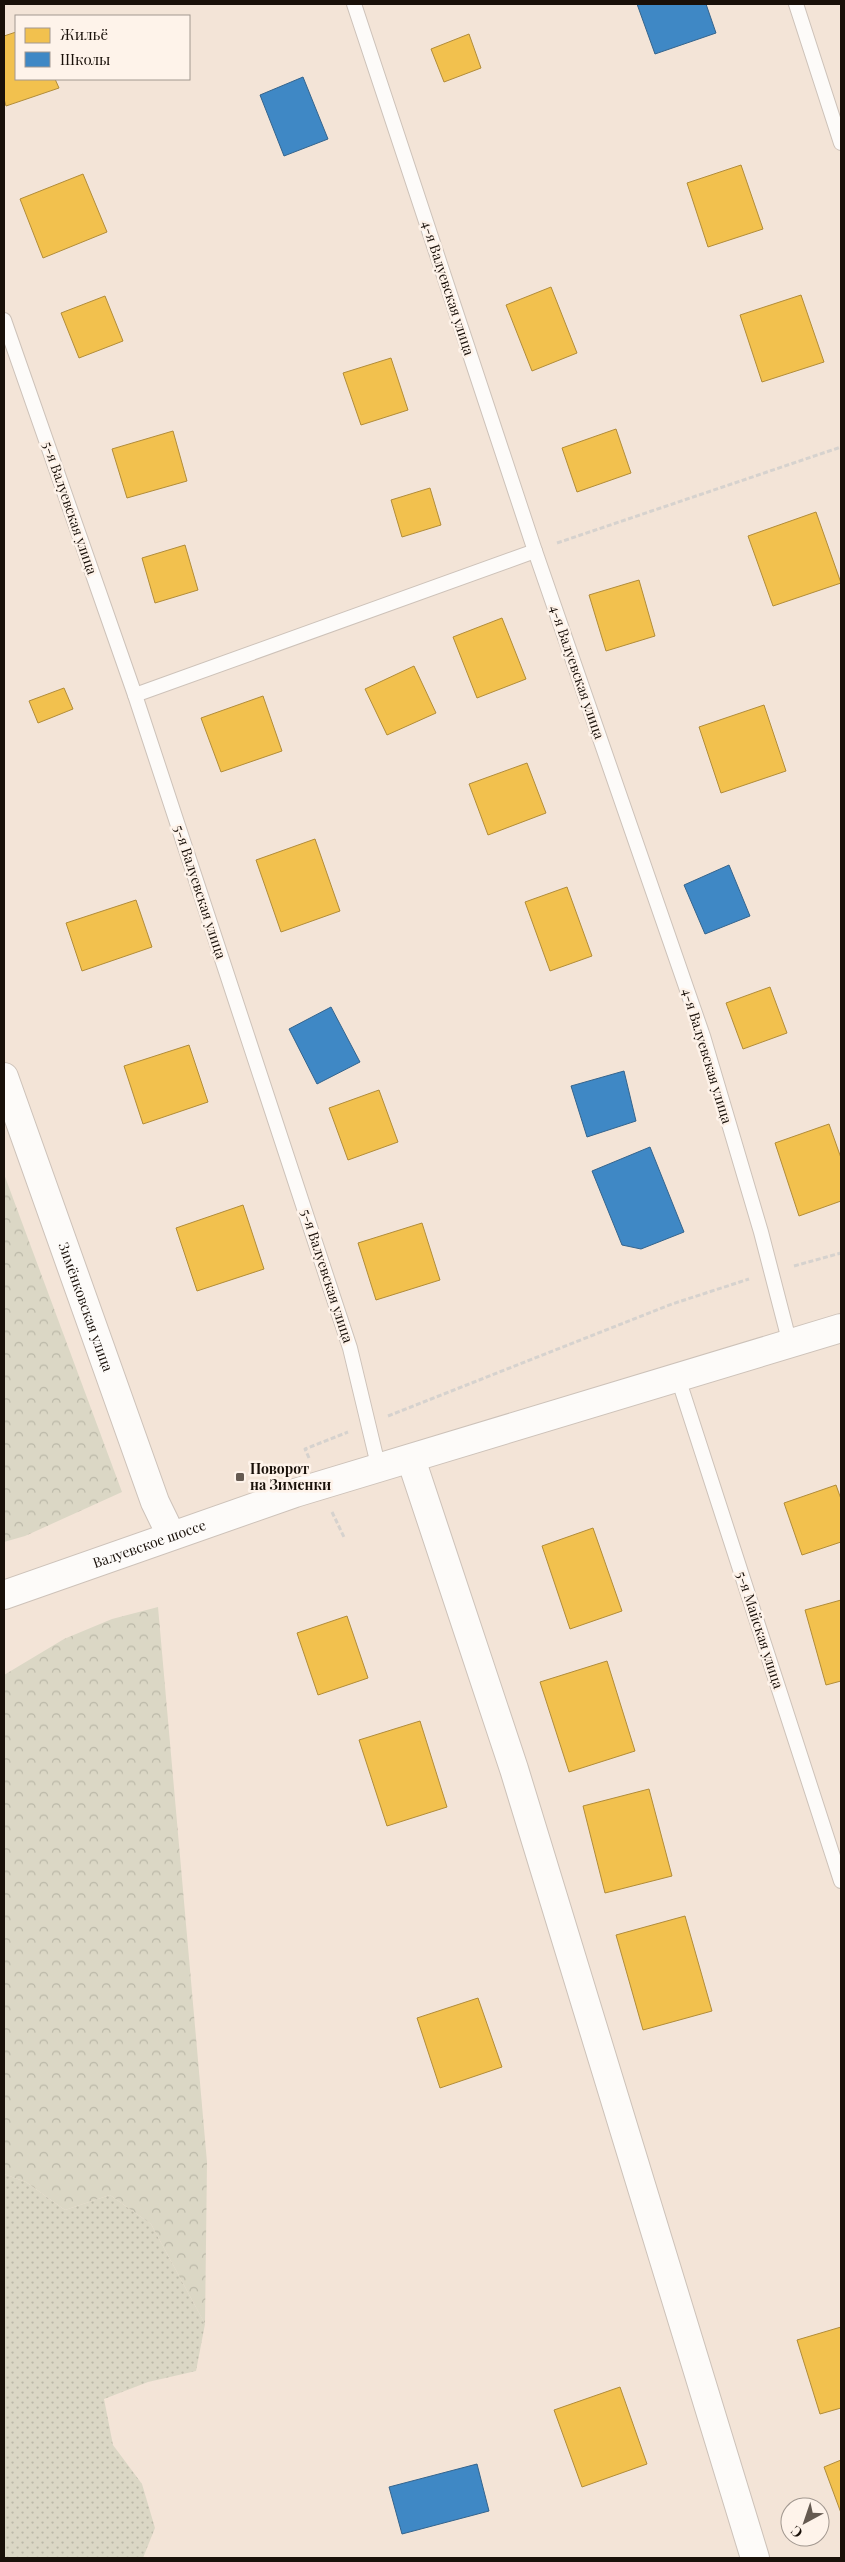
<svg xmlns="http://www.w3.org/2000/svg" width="845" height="2562" viewBox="0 0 845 2562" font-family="'Playfair Display',serif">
  <defs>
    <pattern id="grass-dots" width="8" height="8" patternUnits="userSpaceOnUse" patternTransform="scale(1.25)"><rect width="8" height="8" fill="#dbd7c5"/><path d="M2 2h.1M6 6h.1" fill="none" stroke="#bbb8a8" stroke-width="1.8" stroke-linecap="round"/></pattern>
    <pattern id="forest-crowns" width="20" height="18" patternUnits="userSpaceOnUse" patternTransform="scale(1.25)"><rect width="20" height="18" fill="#dbd7c5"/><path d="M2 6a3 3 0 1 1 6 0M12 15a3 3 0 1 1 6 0" fill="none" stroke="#bbb8a8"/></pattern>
  </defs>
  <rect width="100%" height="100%" fill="#f3e4d7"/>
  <!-- grass -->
  <path fill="url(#grass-dots)" d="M4 2174 26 2182 65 2210 110 2195 151 2224 205 2324 196 2371 148 2382 104 2399 113 2445 142 2484 155 2528 143 2558H4Z"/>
  <!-- forest -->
  <g fill="url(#forest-crowns)">
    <path d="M4 1174 122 1492 25 1536 4 1542Z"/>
    <path d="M158 1607 207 2162 205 2324 151 2224 110 2195 65 2210 26 2182 4 2174V1675L64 1639 112 1619Z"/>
  </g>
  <!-- homes -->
  <g fill="#f2c14e" stroke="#b18c39">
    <path d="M16 32V79H55L59 88 6 106 4 99V36Z"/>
    <path d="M469 34 481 68 444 82 431 49Z"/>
    <path d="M741 165 763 229 708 247 687 183Z"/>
    <path d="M83 174 107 232 43 258 20 199Z"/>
    <path d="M551 287 577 353 532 371 506 305Z"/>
    <path d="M801 295 824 362 762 382 740 315Z"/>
    <path d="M105 296 123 341 79 358 61 313Z"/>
    <path d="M391 358 408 410 361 425 343 373Z"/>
    <path d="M616 429 631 473 577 492 562 448Z"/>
    <path d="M173 431 187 481 127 498 112 449Z"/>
    <path d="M430 488 441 525 402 537 391 500Z"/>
    <path d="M816 512 841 583 773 606 748 536Z"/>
    <path d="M185 545 198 590 155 603 142 558Z"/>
    <path d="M639 580 655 636 606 651 589 595Z"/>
    <path d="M502 618 526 679 477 698 453 637Z"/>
    <path d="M414 666 436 713 387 735 365 689Z"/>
    <path d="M64 688 73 709 38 723 29 701Z"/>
    <path d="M263 696 282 751 221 772 201 718Z"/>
    <path d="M764 705 786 771 721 793 699 727Z"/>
    <path d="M527 763 546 813 488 835 469 784Z"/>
    <path d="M315 839 340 911 281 932 256 860Z"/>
    <path d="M567 887 592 956 550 971 525 902Z"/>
    <path d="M136 900 152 947 82 971 66 923Z"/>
    <path d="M770 987 787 1033 743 1049 726 1003Z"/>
    <path d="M189 1045 208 1102 143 1124 124 1066Z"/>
    <path d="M379 1090 398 1142 348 1160 329 1108Z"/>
    <path d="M829 1124 841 1158V1201L799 1216 775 1143Z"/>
    <path d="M243 1205 264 1269 197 1291 176 1228Z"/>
    <path d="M422 1223 440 1280 376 1300 358 1243Z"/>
    <path d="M836 1485 841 1499V1542L802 1555 784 1503Z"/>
    <path d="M593 1528 622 1611 570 1629 542 1546Z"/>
    <path d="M841 1600V1681L826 1685 805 1610Z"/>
    <path d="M347 1616 368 1678 318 1695 297 1633Z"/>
    <path d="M607 1661 635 1751 569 1772 540 1682Z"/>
    <path d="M420 1721 447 1807 387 1826 359 1740Z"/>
    <path d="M649 1789 672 1876 605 1893 583 1806Z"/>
    <path d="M685 1916 712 2011 643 2030 616 1935Z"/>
    <path d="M478 1998 502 2067 440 2088 417 2018Z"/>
    <path d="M841 2327V2408L820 2414 797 2340Z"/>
    <path d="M620 2387 647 2464 582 2487 554 2410Z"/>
    <path d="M841 2460V2513L824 2467Z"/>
  </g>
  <!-- schools -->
  <g fill="#3f88c5" stroke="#34648d">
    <path d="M637 4H706L716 33 655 54Z"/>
    <path d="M303 77 328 139 284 156 260 95Z"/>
    <path d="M729 865 750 916 705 934 684 885Z"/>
    <path d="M331 1007 360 1062 317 1084 289 1029Z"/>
    <path d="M624 1071 636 1121 587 1137 571 1086Z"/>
    <path d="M650 1147 684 1232 641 1249 622 1245 592 1171Z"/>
    <path d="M477 2464 489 2511 402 2534 389 2487Z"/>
  </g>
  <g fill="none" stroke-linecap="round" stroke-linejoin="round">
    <!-- lane casing -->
    <g stroke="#cdc2b9" stroke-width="16">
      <g id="lane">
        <path d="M354 4 535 551 703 1036 761 1232 790 1344"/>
        <path d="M796 4 841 143"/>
        <path d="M4 320 135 695 350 1348 379 1469"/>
        <path d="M135 695 535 551"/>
        <path d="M678 1378 841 1881"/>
      </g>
    </g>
    <!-- street casing -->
    <g stroke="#cdc2b9" stroke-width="30">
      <g id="street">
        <path id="s1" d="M4 1077 155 1502 171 1535"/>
        <path d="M411 1459 514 1769 755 2558"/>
      </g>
    </g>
    <!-- secondary casing -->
    <g stroke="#cdc2b9" stroke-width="30">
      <g id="secondary">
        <path id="s2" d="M4 1595 295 1493 841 1328"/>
      </g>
    </g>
    <!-- path -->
    <g stroke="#d6d2ce" stroke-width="3" stroke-dasharray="5 2.5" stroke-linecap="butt">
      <path d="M557 543 841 447"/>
      <path d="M794 1266 841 1253"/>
      <path d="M388 1416 672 1304 749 1279"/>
      <path d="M309 1458 305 1449 348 1432"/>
      <path d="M332 1512 344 1537"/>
    </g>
    <!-- lane -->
    <use href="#lane" stroke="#fdfbf9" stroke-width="14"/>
    <!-- street -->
    <use href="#street" stroke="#fdfbf9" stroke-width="28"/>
    <!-- secondary -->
    <use href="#secondary" stroke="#fdfbf9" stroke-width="28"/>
  </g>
  <!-- markers -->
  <rect fill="#655a51" stroke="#fef3ea" stroke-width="2" x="235" y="1472" width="10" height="10" rx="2.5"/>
  <g text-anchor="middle" stroke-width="5" stroke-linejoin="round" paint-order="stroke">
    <!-- street labels -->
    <g font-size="14" fill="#191009" stroke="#fef3ea">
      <text transform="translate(448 288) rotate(72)" y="5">4-я Валуевская улица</text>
      <text transform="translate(70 508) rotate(71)" y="5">5-я Валуевская улица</text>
      <text transform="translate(577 672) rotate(71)" y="5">4-я Валуевская улица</text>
      <text transform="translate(200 892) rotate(72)" y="5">5-я Валуевская улица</text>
      <text transform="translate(707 1056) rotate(73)" y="5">4-я Валуевская улица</text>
      <text transform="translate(327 1276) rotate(72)" y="5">5-я Валуевская улица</text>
      <text dy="5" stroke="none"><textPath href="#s1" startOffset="244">Зимёнковская улица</textPath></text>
      <text dy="5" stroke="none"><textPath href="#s2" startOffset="154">Валуевское шоссе</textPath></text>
      <text transform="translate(760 1630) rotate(72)" y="5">5-я Майская улица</text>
    </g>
    <!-- poi labels -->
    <g font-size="14" font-weight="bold" fill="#191009" stroke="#fef3ea" text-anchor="start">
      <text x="250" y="1474">Поворот<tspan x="250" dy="16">на Зименки</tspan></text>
    </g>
  </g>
  <!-- border -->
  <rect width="845" height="2562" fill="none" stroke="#191009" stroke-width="10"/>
  <!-- legend -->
  <rect x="15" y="15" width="175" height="65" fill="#fef3ea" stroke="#a29890"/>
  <rect x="25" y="28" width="25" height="15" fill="#f2c14e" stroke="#a29890"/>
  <text x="60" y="40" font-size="15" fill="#191009">Жильё</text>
  <rect x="25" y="52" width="25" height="15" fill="#3f88c5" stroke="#a29890"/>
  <text x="60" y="65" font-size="15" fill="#191009">Школы</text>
  <!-- north arrow -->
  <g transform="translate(805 2522) rotate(220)"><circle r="24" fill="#fef3ea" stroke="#a29890"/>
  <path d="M0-4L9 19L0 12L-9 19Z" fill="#655a51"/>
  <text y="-8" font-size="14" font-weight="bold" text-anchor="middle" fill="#191009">С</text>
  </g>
</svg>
